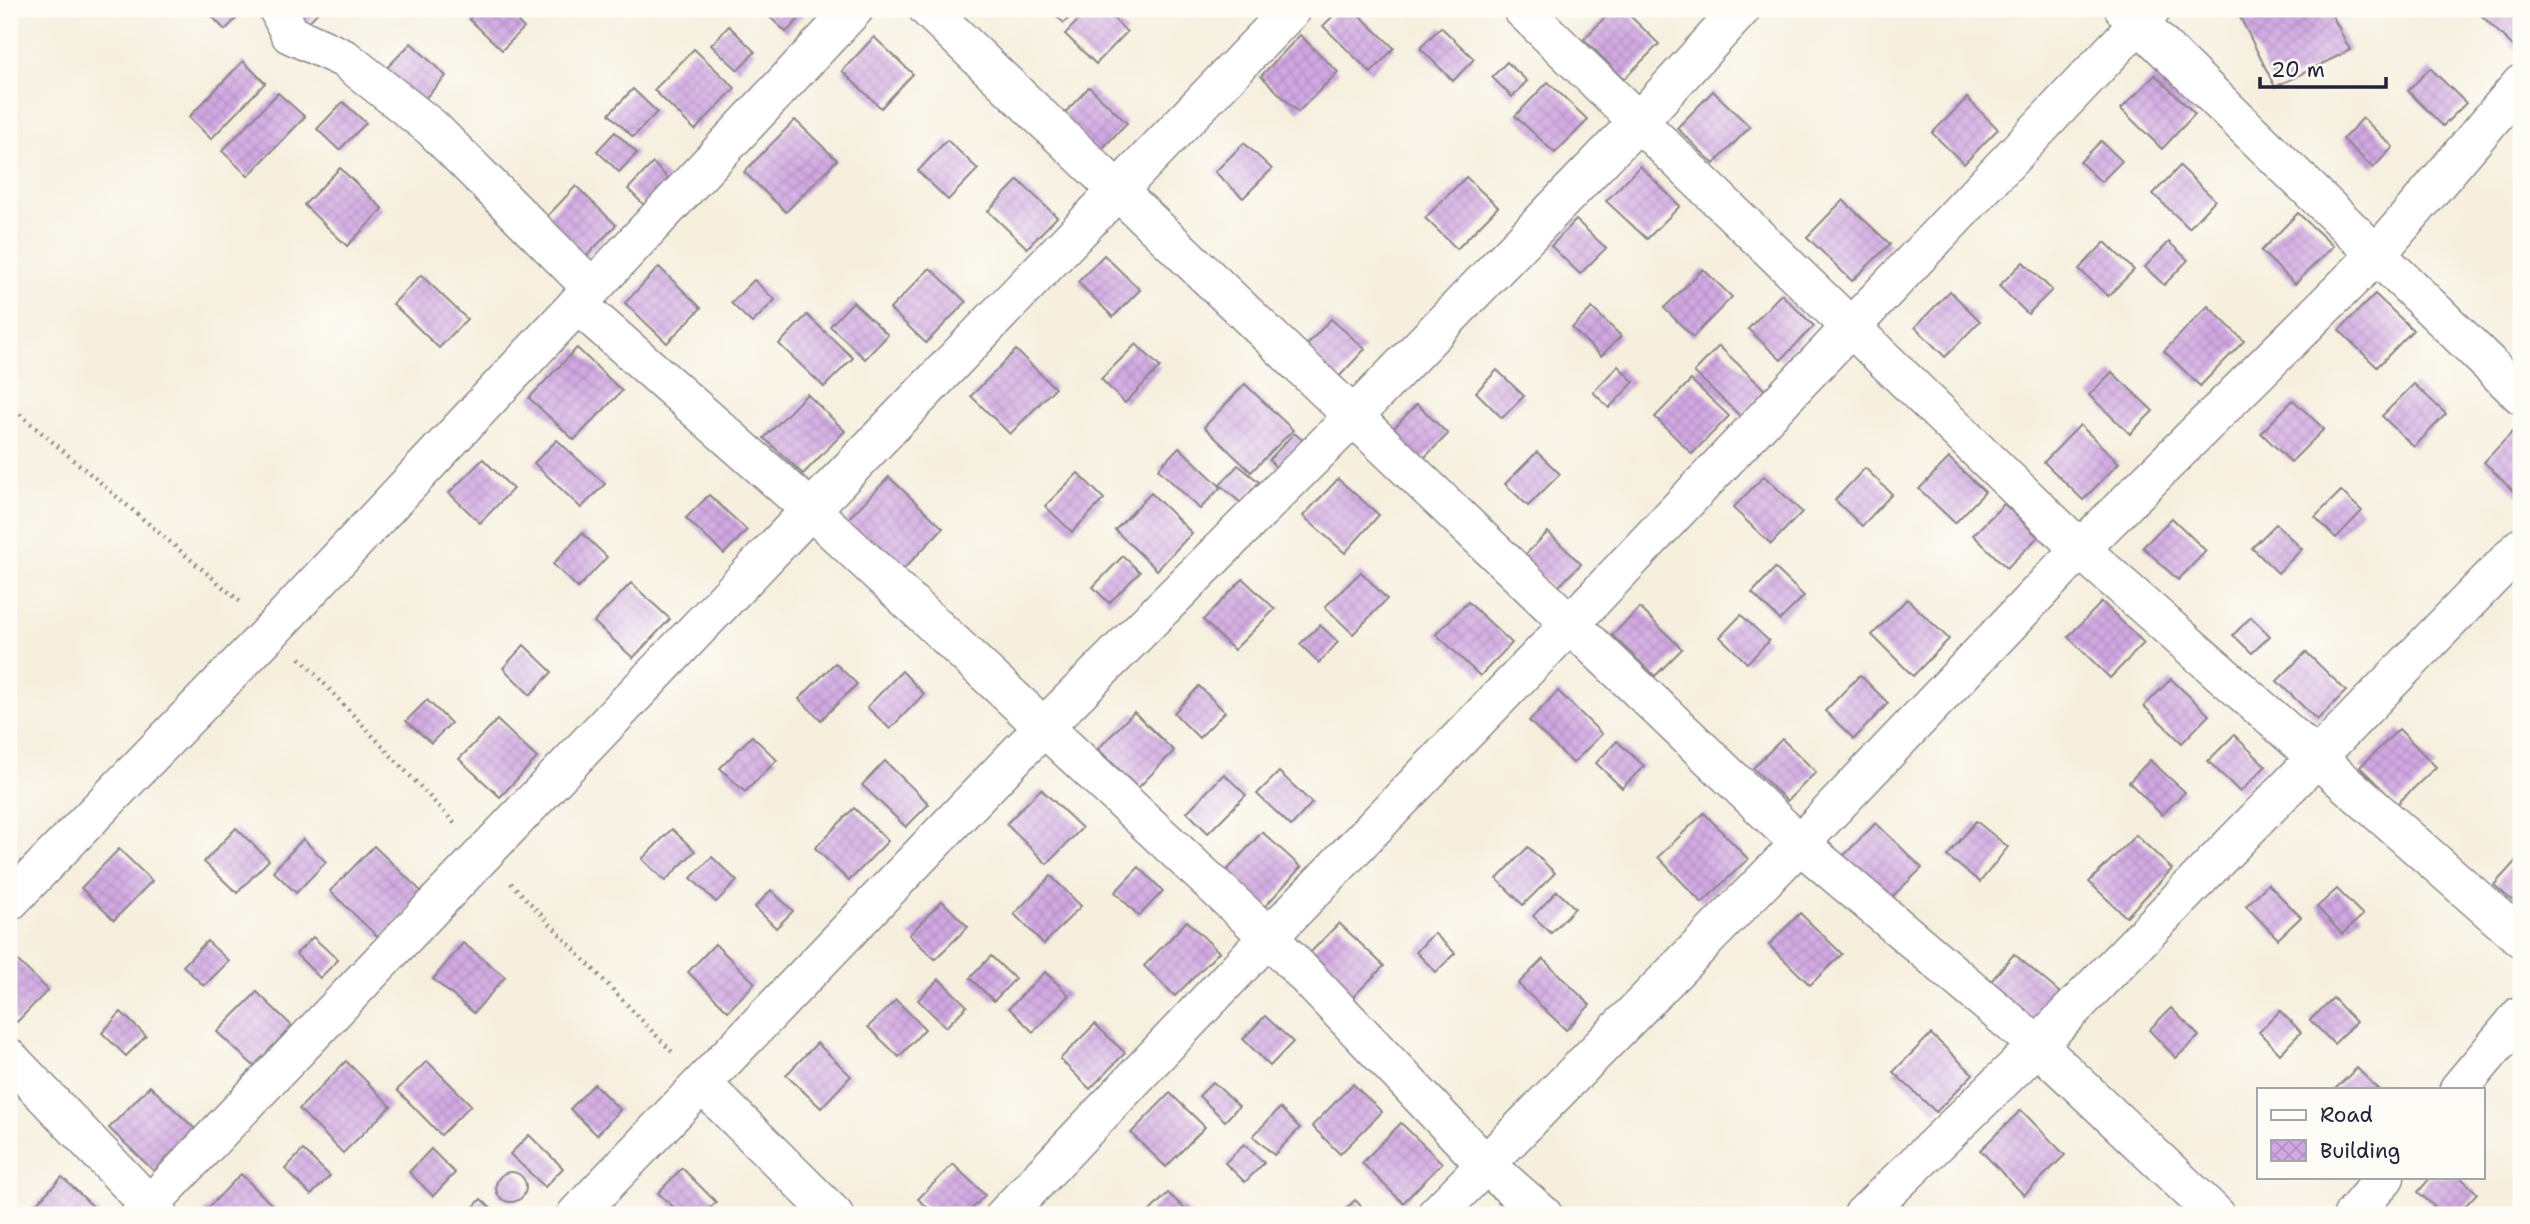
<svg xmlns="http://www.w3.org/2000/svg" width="2530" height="1224" viewBox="0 0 2530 1224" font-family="'Shantell Sans',sans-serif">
  <defs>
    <pattern id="building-cross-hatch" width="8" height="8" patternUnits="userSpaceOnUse" patternTransform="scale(1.75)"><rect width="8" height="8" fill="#d1a8e2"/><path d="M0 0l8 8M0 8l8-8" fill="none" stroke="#b390c3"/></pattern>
  </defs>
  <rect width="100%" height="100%" fill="#fdfcf7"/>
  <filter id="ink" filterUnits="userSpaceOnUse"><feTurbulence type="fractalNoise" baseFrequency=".0143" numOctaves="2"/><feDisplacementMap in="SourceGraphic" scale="14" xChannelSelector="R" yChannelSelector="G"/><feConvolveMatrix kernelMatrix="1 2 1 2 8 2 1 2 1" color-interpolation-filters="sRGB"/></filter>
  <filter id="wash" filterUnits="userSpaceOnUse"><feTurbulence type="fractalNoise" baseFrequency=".00686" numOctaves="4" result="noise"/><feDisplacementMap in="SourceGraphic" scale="28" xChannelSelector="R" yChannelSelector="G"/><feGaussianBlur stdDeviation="1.57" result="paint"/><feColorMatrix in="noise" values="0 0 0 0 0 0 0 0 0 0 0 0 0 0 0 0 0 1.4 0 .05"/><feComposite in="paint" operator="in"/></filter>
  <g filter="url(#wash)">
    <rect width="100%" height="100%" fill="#f6efde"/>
    <g id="blocks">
      <!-- building -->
      <g fill="url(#building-cross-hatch)">
        <path d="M209 9H246L225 30 207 11Z"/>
        <path d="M287 9H321L303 28Z"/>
        <path d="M479 9H505L524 28 502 50 469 19Z"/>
        <path d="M761 9H809L786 32Z"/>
        <path d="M1048 9H1078L1064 23Z"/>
        <path d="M1089 9H1104L1127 32 1096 64 1065 34Z"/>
        <path d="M1340 9H1353L1394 48 1371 73 1323 26Z"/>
        <path d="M1613 9H1623L1659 44 1624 79 1584 39Z"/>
        <path d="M2236 9H2329L2350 50 2275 87Z"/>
        <path d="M2489 9H2521V45L2517 50 2482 16Z"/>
        <path d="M729 26 755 52 738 70 711 45Z"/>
        <path d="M1441 27 1474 59 1453 81 1420 48Z"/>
        <path d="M1300 35 1338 72 1298 112 1261 76Z"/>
        <path d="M874 37 913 74 881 108 842 71Z"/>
        <path d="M411 43 446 76 417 107 382 73Z"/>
        <path d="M694 49 735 88 695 130 654 90Z"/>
        <path d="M243 61 265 83 211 139 189 117Z"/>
        <path d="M1507 62 1527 81 1512 97 1492 77Z"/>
        <path d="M2430 68 2466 103 2443 126 2408 91Z"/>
        <path d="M2155 75 2195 114 2162 149 2121 109Z"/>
        <path d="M1548 82 1588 120 1555 153 1515 116Z"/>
        <path d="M1089 87 1127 123 1097 154 1060 118Z"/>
        <path d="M633 89 657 112 633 137 609 114Z"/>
        <path d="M1713 91 1750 127 1714 164 1677 128Z"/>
        <path d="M278 93 305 117 248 176 222 151Z"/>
        <path d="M1967 98 1998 129 1964 164 1932 133Z"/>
        <path d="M343 102 366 123 339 150 317 129Z"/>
        <path d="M2363 118 2393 147 2373 168 2343 139Z"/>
        <path d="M795 120 837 160 786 212 744 172Z"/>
        <path d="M615 132 637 153 619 172 597 151Z"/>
        <path d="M947 140 978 169 948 200 918 171Z"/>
        <path d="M2101 141 2122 161 2101 182 2080 162Z"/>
        <path d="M1244 143 1272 169 1243 198 1215 172Z"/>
        <path d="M653 163 673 184 648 209 628 189Z"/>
        <path d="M1640 166 1680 206 1647 239 1606 201Z"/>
        <path d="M2180 166 2215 200 2189 228 2153 194Z"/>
        <path d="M340 168 383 209 347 246 304 205Z"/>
        <path d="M1466 177 1498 207 1457 249 1425 218Z"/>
        <path d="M1018 180 1057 217 1027 248 988 211Z"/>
        <path d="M576 186 616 225 579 264 539 225Z"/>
        <path d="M1843 200 1890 244 1852 281 1807 237Z"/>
        <path d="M2298 213 2333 246 2295 284 2261 251Z"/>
        <path d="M1576 220 1606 248 1580 274 1551 246Z"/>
        <path d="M2105 242 2134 270 2108 296 2079 269Z"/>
        <path d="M2169 242 2188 260 2164 285 2145 267Z"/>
        <path d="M1104 255 1140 290 1113 317 1078 282Z"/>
        <path d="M2023 262 2052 290 2028 314 1999 286Z"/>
        <path d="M659 267 701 308 667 343 625 303Z"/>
        <path d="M930 268 966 302 926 343 890 309Z"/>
        <path d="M1703 269 1732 297 1693 337 1664 308Z"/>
        <path d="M421 275 467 319 439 348 393 304Z"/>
        <path d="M754 280 775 300 752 323 731 303Z"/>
        <path d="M1950 291 1980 321 1945 357 1915 327Z"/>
        <path d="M1781 294 1814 326 1781 360 1748 329Z"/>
        <path d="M2375 294 2413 330 2377 367 2339 330Z"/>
        <path d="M853 302 888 335 865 359 830 326Z"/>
        <path d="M2208 306 2244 341 2200 386 2164 351Z"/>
        <path d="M1592 308 1621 336 1601 356 1572 328Z"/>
        <path d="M807 315 853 358 824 387 779 344Z"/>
        <path d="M1331 319 1365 349 1336 380 1302 350Z"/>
        <path d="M1136 344 1160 367 1125 403 1101 379Z"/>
        <path d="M1719 346 1765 390 1740 416 1694 372Z"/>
        <path d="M577 348 622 391 574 440 529 398Z"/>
        <path d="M1016 350 1055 388 1010 434 971 396Z"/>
        <path d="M1618 366 1634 382 1609 408 1593 392Z"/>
        <path d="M1497 370 1524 396 1502 418 1476 392Z"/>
        <path d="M2112 372 2153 411 2130 434 2089 395Z"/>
        <path d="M1691 380 1729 416 1692 454 1655 417Z"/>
        <path d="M1245 384 1293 430 1251 472 1204 427Z"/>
        <path d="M2414 384 2446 414 2414 447 2382 416Z"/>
        <path d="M807 394 845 431 803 474 764 438Z"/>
        <path d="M2293 400 2324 429 2291 462 2261 433Z"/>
        <path d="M1417 404 1448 434 1420 462 1390 432Z"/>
        <path d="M2521 423V499L2484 462Z"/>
        <path d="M2080 425 2119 463 2083 500 2044 462Z"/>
        <path d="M1294 433 1310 446 1284 475 1269 460Z"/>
        <path d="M557 440 605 484 581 508 534 463Z"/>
        <path d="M1179 447 1221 487 1200 509 1158 469Z"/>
        <path d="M1537 452 1560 474 1528 506 1505 484Z"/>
        <path d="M1949 458 1985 492 1955 523 1919 489Z"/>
        <path d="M483 459 513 489 480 523 449 493Z"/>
        <path d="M1238 465 1259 482 1241 503 1220 485Z"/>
        <path d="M1865 468 1892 494 1862 526 1835 500Z"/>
        <path d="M1078 473 1104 499 1072 532 1045 506Z"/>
        <path d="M1764 476 1802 512 1771 544 1733 508Z"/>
        <path d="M889 477 943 528 899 574 845 522Z"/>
        <path d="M1338 479 1379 515 1345 553 1303 516Z"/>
        <path d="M2341 491 2362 511 2336 538 2315 517Z"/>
        <path d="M1151 493 1192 533 1157 570 1115 530Z"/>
        <path d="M709 495 747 530 724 554 686 518Z"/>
        <path d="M2004 504 2038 537 2007 568 1973 535Z"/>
        <path d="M2172 518 2206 551 2178 580 2143 547Z"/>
        <path d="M2276 524 2302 549 2278 573 2252 548Z"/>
        <path d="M1548 532 1581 564 1555 590 1522 558Z"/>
        <path d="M582 533 607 557 578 588 553 564Z"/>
        <path d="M1123 556 1140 572 1109 603 1093 587Z"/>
        <path d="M1775 568 1804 596 1780 620 1752 593Z"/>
        <path d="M1361 572 1387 599 1353 634 1325 607Z"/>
        <path d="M1243 579 1275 609 1234 650 1203 620Z"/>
        <path d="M631 583 670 619 633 658 594 622Z"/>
        <path d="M1907 599 1949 639 1913 676 1872 635Z"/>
        <path d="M1468 602 1512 643 1480 676 1436 634Z"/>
        <path d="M2102 602 2144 643 2110 678 2068 637Z"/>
        <path d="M1640 608 1682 649 1655 676 1612 635Z"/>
        <path d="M1741 615 1769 641 1747 663 1720 637Z"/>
        <path d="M2251 617 2270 636 2252 653 2233 635Z"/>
        <path d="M1320 625 1338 642 1319 663 1300 644Z"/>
        <path d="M524 645 552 672 530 695 503 668Z"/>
        <path d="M2306 652 2346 691 2317 720 2277 681Z"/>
        <path d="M835 663 857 684 821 720 799 699Z"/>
        <path d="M902 671 924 694 890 729 867 707Z"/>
        <path d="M1860 675 1888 703 1854 739 1825 711Z"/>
        <path d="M2171 679 2209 715 2182 743 2144 706Z"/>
        <path d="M1199 686 1225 712 1199 738 1174 713Z"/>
        <path d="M1558 691 1602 734 1573 763 1529 721Z"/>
        <path d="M427 700 451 723 431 743 406 721Z"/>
        <path d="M1134 712 1174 751 1138 788 1098 749Z"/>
        <path d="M497 720 537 758 500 797 459 759Z"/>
        <path d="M2399 729 2436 767 2397 804 2360 767Z"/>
        <path d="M2234 735 2266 766 2240 792 2208 761Z"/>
        <path d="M752 736 777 760 745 792 720 768Z"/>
        <path d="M1782 739 1816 772 1787 801 1753 768Z"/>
        <path d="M1617 741 1644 766 1622 788 1596 763Z"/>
        <path d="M2150 760 2185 792 2162 815 2129 782Z"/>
        <path d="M885 761 929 804 906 827 862 785Z"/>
        <path d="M1279 772 1312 803 1291 826 1257 794Z"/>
        <path d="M1224 774 1246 795 1208 833 1187 812Z"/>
        <path d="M1041 789 1082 828 1047 864 1006 824Z"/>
        <path d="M854 808 888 841 849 881 815 848Z"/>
        <path d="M1704 813 1748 859 1702 903 1658 857Z"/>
        <path d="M1976 821 2008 847 1980 882 1947 856Z"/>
        <path d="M1876 823 1922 868 1888 901 1842 857Z"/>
        <path d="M236 828 269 860 237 893 204 862Z"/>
        <path d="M672 829 695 851 665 881 642 859Z"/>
        <path d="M1262 832 1301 867 1260 912 1221 877Z"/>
        <path d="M2136 835 2172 869 2126 917 2089 882Z"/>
        <path d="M303 839 326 862 296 893 273 871Z"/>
        <path d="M374 846 423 893 380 939 330 891Z"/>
        <path d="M1528 847 1555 873 1523 905 1497 879Z"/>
        <path d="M119 849 152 881 114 920 81 888Z"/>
        <path d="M2521 855V908L2494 885Z"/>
        <path d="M712 857 737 881 716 902 691 878Z"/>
        <path d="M1139 867 1163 891 1139 916 1115 892Z"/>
        <path d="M1051 876 1081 906 1044 944 1014 914Z"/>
        <path d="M2268 884 2301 917 2278 939 2246 906Z"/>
        <path d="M2337 889 2363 915 2342 934 2317 907Z"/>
        <path d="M771 890 793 911 776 928 755 907Z"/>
        <path d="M1557 891 1575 908 1551 933 1533 916Z"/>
        <path d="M942 901 968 927 935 959 909 935Z"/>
        <path d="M1800 913 1842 954 1810 985 1769 945Z"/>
        <path d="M1187 921 1219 952 1175 996 1144 966Z"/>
        <path d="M1339 923 1384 966 1351 999 1307 956Z"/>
        <path d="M1434 933 1455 953 1436 972 1416 952Z"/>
        <path d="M313 937 338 960 320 978 296 954Z"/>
        <path d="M207 941 229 961 204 986 183 966Z"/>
        <path d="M463 943 505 977 474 1013 433 979Z"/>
        <path d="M715 944 755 983 728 1011 688 972Z"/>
        <path d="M2014 954 2065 997 2032 1036 1981 993Z"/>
        <path d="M991 956 1015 979 994 1001 970 978Z"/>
        <path d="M1543 959 1590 1005 1566 1030 1518 984Z"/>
        <path d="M17 960 48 990 17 1022 9 1013V968Z"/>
        <path d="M1045 972 1069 995 1033 1032 1009 1008Z"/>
        <path d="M939 979 967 1006 946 1027 918 1000Z"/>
        <path d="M257 992 292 1026 254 1066 217 1032Z"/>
        <path d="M2333 998 2356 1022 2334 1044 2310 1020Z"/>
        <path d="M896 1000 925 1029 899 1057 868 1027Z"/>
        <path d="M2171 1008 2199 1036 2176 1058 2149 1030Z"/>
        <path d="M2280 1011 2301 1032 2280 1054 2259 1032Z"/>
        <path d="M121 1012 146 1036 126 1056 102 1033Z"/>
        <path d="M1265 1016 1293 1042 1270 1066 1243 1039Z"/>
        <path d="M1095 1024 1125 1053 1090 1089 1060 1059Z"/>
        <path d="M1931 1034 1973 1074 1936 1112 1893 1072Z"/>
        <path d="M817 1043 851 1076 821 1108 786 1075Z"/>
        <path d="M346 1061 391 1106 343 1153 299 1109Z"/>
        <path d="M427 1061 471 1105 441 1135 397 1090Z"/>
        <path d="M2357 1068 2378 1089H2335Z"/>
        <path d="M1213 1082 1239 1106 1225 1121 1199 1096Z"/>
        <path d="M594 1084 620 1110 597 1135 570 1109Z"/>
        <path d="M1353 1084 1382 1112 1340 1154 1312 1126Z"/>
        <path d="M150 1086 195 1129 154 1171 109 1128Z"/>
        <path d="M1170 1093 1205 1127 1166 1167 1131 1133Z"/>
        <path d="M1280 1108 1300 1128 1274 1155 1253 1136Z"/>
        <path d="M2021 1110 2065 1155 2024 1195 1980 1150Z"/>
        <path d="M1401 1123 1442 1163 1403 1203 1362 1163Z"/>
        <path d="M529 1135 563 1168 545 1187 510 1154Z"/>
        <path d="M1244 1144 1264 1163 1245 1182 1225 1163Z"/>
        <path d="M431 1149 455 1173 433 1196 409 1172Z"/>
        <path d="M303 1150 330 1176 311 1195 285 1169Z"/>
        <path d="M953 1164 985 1195 966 1215H935L918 1199Z"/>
        <path d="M682 1168 716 1202 703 1215H682L658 1193Z"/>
        <circle cx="511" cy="1187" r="15"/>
        <path d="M241 1174 281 1214 280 1215H205L203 1213Z"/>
        <path d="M62 1177 102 1215H38L31 1209Z"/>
        <path d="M2431 1177H2460L2477 1193 2457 1215H2444L2418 1192Z"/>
        <path d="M1168 1193 1191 1215H1146Z"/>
        <path d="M481 1199 498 1215H466Z"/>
        <path d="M1355 1200 1370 1215H1340Z"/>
      </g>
    </g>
  </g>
  <g filter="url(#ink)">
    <use href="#blocks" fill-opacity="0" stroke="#8c888c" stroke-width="2"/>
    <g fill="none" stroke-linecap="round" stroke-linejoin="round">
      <!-- minor casing -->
      <g stroke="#8c888c" stroke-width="41">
        <g id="minor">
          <path d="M278 9 290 34 345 59 431 127 592 288"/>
          <path d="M928 9 1800 844 2037 1045 2216 1215"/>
          <path d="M1522 9 2080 549 2521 938"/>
          <path d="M2124 9 2521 395"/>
          <path d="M577 304 811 510 1269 937 1485 1164 1543 1215"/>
          <path d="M9 902 273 629 854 9"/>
          <path d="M9 1058 159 1215"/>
          <path d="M703 1085 834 1215"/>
          <path d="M2459 1089 2521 1015"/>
          <path d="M140 1215 799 522 1292 9"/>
          <path d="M576 1215 1032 739 1341 429 1637 123 1741 9"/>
          <path d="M1005 1215 1256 950 1570 624 2152 9"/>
          <path d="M1436 1215 1791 853 2080 549 2377 254 2521 84"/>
          <path d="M1863 1215 2023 1060 2521 547"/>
          <path d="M2353 1215 2385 1177"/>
        </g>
      </g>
      <!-- path -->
      <g stroke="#8c888c" stroke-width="4.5" stroke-dasharray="2 5" stroke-linecap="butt">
        <path d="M9 405 243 604"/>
        <path d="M300 658 457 826"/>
        <path d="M511 883 674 1054"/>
      </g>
      <!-- minor -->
      <use href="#minor" stroke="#fff" stroke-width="38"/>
    </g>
  </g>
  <!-- margin -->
  <rect width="2530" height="1224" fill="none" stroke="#fdfcf7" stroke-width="35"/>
  <!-- legend -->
  <rect x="2257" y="1088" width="228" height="91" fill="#fdfcf7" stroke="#a5a5ac" stroke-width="2"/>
  <rect x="2271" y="1110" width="35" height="10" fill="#ffffff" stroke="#a5a5ac" stroke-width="2"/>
  <text x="2320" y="1122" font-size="21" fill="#22223b">Road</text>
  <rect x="2271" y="1140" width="35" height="21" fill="url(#building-cross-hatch)" stroke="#a5a5ac" stroke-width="2"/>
  <text x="2320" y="1158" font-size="21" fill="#22223b">Building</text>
  <!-- scale -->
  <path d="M2260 77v10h126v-10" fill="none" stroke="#22223b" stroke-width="3.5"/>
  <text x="2271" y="77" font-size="21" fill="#22223b" stroke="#fdfcf7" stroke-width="5" paint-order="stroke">20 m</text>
</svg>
